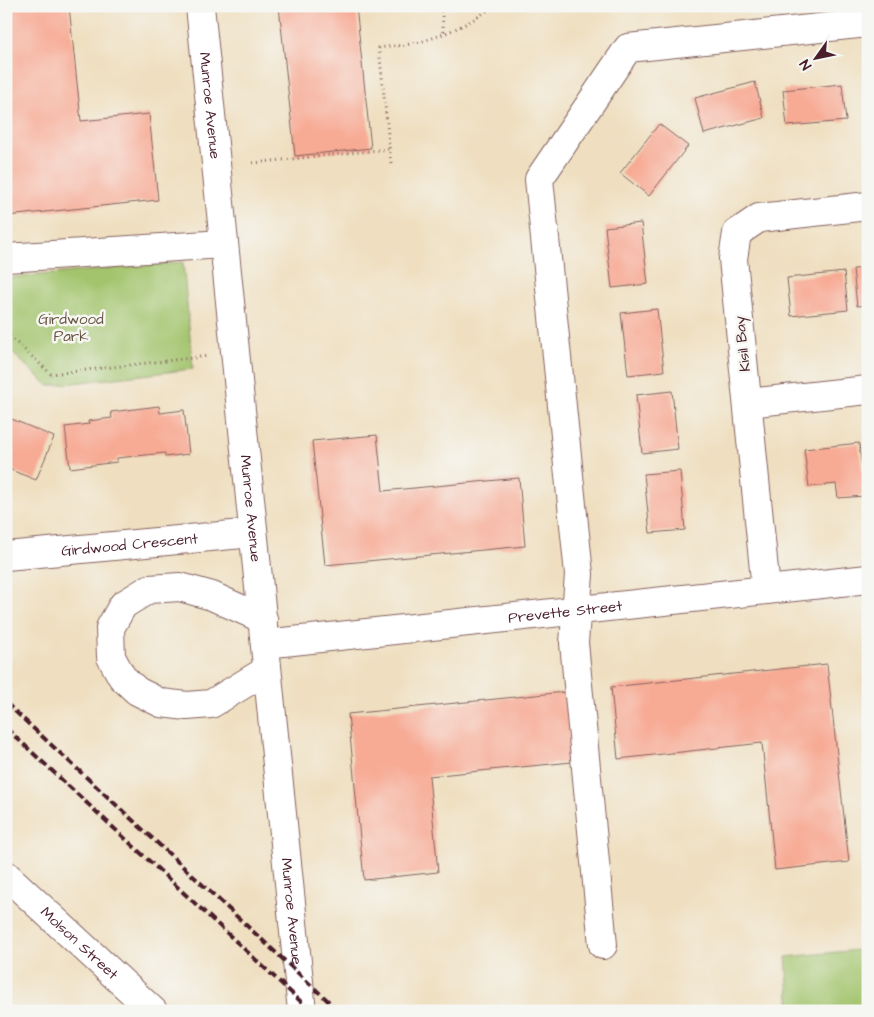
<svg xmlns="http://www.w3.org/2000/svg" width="874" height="1017" viewBox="0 0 874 1017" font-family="'Architects Daughter',sans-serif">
  <rect width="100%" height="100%" fill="#f6f6f2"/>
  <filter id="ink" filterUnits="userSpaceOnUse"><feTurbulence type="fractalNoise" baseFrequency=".02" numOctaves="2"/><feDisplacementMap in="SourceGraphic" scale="10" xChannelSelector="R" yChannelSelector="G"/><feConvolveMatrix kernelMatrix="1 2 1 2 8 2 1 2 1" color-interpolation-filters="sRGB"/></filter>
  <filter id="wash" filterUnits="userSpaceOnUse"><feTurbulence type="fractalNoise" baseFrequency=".0096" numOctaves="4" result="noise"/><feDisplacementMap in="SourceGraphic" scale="20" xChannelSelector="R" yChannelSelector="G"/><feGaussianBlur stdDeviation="1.12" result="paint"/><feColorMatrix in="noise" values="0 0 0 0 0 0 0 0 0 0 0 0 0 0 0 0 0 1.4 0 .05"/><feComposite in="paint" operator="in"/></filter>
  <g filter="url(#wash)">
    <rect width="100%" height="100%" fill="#efdfc0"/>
    <!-- green -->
    <g fill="#a3c46d" stroke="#76724c">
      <path d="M183 262 193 369 48 386 6 347V278Z"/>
      <path d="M868 949V1011H790L786 957Z"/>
    </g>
    <g id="blocks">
      <!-- building -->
      <g fill="#f7aa94">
        <path d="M6 6H69L81 121 149 114 158 200 7 216Z"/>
        <path d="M279 6H356L371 148 295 156Z"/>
        <path d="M755 82 764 118 704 134 695 98Z"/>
        <path d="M842 84 846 121 787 126 783 90Z"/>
        <path d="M659 124 688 146 649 196 620 173Z"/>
        <path d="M641 223 648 284 612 288 605 227Z"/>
        <path d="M868 268V305L857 306 853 269Z"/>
        <path d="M844 272 848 310 791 316 787 278Z"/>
        <path d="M657 309 664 371 628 375 621 313Z"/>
        <path d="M672 391 678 449 642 453 636 395Z"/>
        <path d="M159 406 160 413 184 410 189 454 165 457V453L117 458V462L70 468 65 427 89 424 88 421 112 418 111 412Z"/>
        <path d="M7 417 54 437 36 480 6 468Z"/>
        <path d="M377 435 383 491 519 478 525 546 325 565 312 441Z"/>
        <path d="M859 443 865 496 838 498 836 484 809 487 804 449Z"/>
        <path d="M680 471 685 530 650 533 644 474Z"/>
        <path d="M827 664 849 862 775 870 762 743 618 759 611 687Z"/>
        <path d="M565 692 572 762 429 776 438 872 364 880 348 714Z"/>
      </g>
    </g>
  </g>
  <g filter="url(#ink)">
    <use href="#blocks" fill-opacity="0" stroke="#84625f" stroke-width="1"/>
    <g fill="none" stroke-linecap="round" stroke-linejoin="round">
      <!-- minor casing -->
      <g stroke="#84625f" stroke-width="30">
        <g id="minor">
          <path id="s1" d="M200 6 302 1011"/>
          <path d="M6 258 223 244"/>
          <path d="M748 403 868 390"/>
          <path id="s2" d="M6 556 253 533"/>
          <path d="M766 590 733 259 737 233 759 218 868 206"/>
          <path d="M263 619 212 596 180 587 149 589 123 605 110 628 111 657 122 677 137 691 161 703 187 706 211 704 267 670"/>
          <path id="s3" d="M265 644 868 579"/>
          <path id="s4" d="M6 875 153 1011"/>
          <path d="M603 945 574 643 579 574 539 179 628 48 868 23"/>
        </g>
      </g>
      <!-- path -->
      <g stroke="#84625f" stroke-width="3" stroke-dasharray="1 4" stroke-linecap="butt">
        <path d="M441 6 444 33"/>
        <path d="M607 8 608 6"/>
        <path d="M253 163 389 149"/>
        <path d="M391 163 379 48C390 46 400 46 411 44 436 39 473 23 493 6"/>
        <path d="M6 333 51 374 209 356"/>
      </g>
      <!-- minor -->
      <use href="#minor" stroke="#fff" stroke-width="28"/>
      <!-- rail -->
      <g stroke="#4a1f2b" stroke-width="4" stroke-dasharray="8 4" stroke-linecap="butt">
        <path d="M6 703 339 1011"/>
        <path d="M6 728 311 1011"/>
      </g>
    </g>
  </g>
  <g text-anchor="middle" stroke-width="5" stroke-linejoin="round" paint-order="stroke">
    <!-- street labels -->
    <g font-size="15" fill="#4a1f2b" stroke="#f6f6f2">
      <text dy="5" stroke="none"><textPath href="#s1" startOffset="100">Munroe Avenue</textPath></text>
      <text transform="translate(742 344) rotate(-96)" y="5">Kisil Bay</text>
      <text dy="5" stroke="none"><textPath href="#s1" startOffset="505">Munroe Avenue</textPath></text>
      <text dy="5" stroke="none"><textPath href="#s2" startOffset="124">Girdwood Crescent</textPath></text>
      <text dy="5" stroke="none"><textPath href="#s3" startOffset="302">Prevette Street</textPath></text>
      <text dy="5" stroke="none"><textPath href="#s1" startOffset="910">Munroe Avenue</textPath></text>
      <text dy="5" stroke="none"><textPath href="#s4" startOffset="100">Molson Street</textPath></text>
    </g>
    <!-- park labels -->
    <g font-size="15" fill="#65513f" stroke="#f6f6f2">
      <text x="71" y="324">Girdwood<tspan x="71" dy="17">Park</tspan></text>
    </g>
  </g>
  <!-- margin -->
  <rect width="874" height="1017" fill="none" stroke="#f6f6f2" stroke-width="25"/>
  <!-- north arrow -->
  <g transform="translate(816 58) rotate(237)" stroke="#f6f6f2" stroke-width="4" paint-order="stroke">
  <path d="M0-4L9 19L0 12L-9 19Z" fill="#4a1f2b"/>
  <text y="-8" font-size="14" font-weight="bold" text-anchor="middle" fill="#4a1f2b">N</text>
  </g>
</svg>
